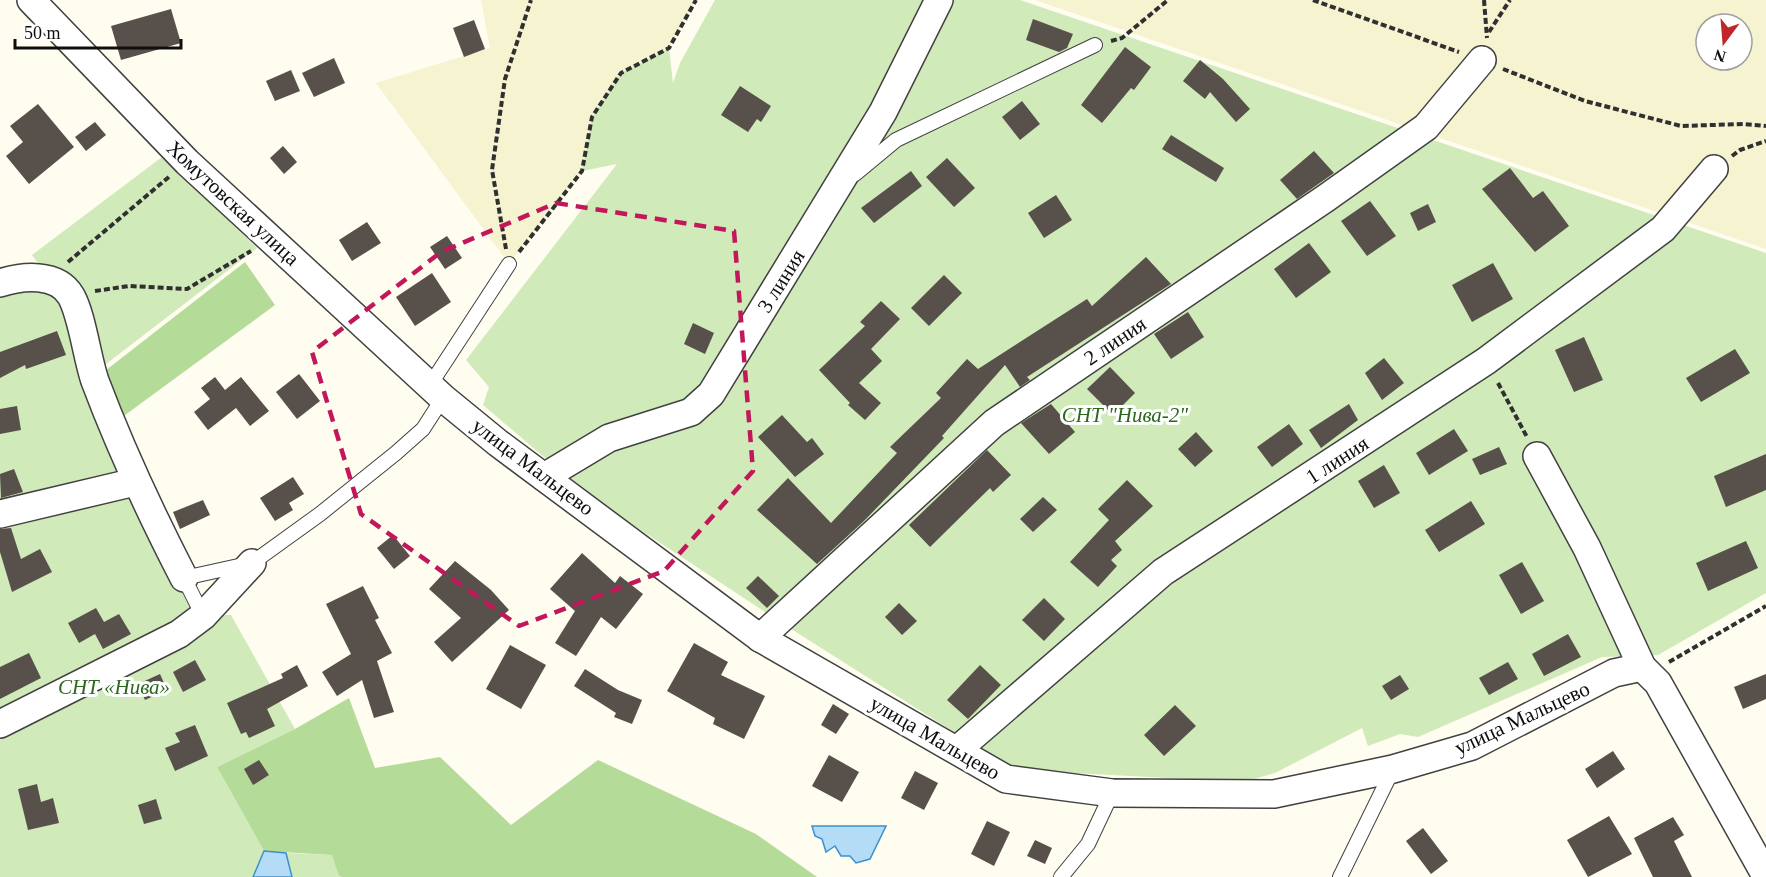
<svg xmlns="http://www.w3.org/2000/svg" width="1766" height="877" viewBox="0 0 1766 877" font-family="Georgia,serif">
  <rect width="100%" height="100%" fill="#fffcf0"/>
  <!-- farmland -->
  <g fill="#f5f3d0" fill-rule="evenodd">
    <path d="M481 0H696L669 48 621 73 592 117 582 171 509 264 376 83 490 48Z"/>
    <path d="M1035 0H1766V249ZM1706 24H1742V60H1706Z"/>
  </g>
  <!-- green -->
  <g fill="#d1eab9">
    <path d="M715 0H1020L1766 253V593L1658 655 1602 657 1418 737 1400 734 1368 746 1362 728 1275 773 1244 782 1014 770 788 627 592 498 483 405 489 387 466 360 617 164 582 171 592 117 621 73 669 48 673 83 680 63Z"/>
    <path d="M162 157 257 248 97 371 41 267 32 255Z"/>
    <path d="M0 283 59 285 203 615H231L295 729 217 767 264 851 253 877H0Z"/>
    <path d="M286 853 333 855 339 876 342 877H292Z"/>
  </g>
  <!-- forest -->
  <g fill="#b5db98">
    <path d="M245 262 275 305 121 418 101 374Z"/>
    <path d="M349 698 375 768 440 757 511 825 598 760 756 834 817 877H342L339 876 332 855 264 851 217 767 295 729Z"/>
  </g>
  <!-- water -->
  <g fill="#b4dcf7" stroke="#3b90ce" stroke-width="1.5">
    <path d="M812 826H886L870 859 856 863 850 856H841L835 846 826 852 822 839 815 836Z"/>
    <path d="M264 851 286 853 292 877H253Z"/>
  </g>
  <!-- building -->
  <g fill="#57504b">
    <path d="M171 9 181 43 121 60 111 26Z"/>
    <path d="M1033 19 1073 34 1067 48 1059 52 1026 40Z"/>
    <path d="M474 20 485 49 464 57 453 28Z"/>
    <path d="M1125 47 1151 67 1134 90 1131 88 1102 123 1081 105Z"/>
    <path d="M334 58 345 83 314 97 302 73Z"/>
    <path d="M1200 60 1223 79 1250 109 1236 122 1210 92 1205 99 1183 81Z"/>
    <path d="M291 70 300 91 275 101 266 81Z"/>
    <path d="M740 86 771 106 761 122 757 119 748 132 721 115Z"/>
    <path d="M1022 101 1040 124 1020 140 1002 117Z"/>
    <path d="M38 104 74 147 29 184 6 156 23 142 10 126Z"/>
    <path d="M95 122 106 135 86 151 75 137Z"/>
    <path d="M1171 135 1224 168 1216 182 1162 149Z"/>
    <path d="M283 146 297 162 284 174 270 158Z"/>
    <path d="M1314 151 1334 173 1297 199 1280 180Z"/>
    <path d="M947 158 975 188 954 207 926 177Z"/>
    <path d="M1510 168 1533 198 1543 191 1569 226 1535 252 1482 189Z"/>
    <path d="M911 171 922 186 874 223 861 208Z"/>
    <path d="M1056 195 1072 220 1044 238 1028 213Z"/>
    <path d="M1370 201 1396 236 1367 256 1341 221Z"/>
    <path d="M1428 204 1436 222 1418 231 1410 213Z"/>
    <path d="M367 222 381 243 352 261 339 240Z"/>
    <path d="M447 236 462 258 445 269 430 247Z"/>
    <path d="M1309 243 1331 272 1296 298 1274 269Z"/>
    <path d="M1146 257 1171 284 1027 377 1030 380 1020 387 1005 365 942 436 944 438 864 521 817 564 757 510 788 478 831 523 897 453 890 447 941 398 936 393 967 359 978 369 1087 299 1092 306Z"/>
    <path d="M1493 263 1513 299 1472 322 1452 285Z"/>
    <path d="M432 273 451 302 415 326 396 297Z"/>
    <path d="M944 275 962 293 929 326 911 308Z"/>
    <path d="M881 301 900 319 871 349 882 361 859 383 881 403 865 420 848 405 850 403 819 370 865 326 860 322Z"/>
    <path d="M1188 312 1204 337 1171 359 1154 334Z"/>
    <path d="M693 323 714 333 705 354 684 344Z"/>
    <path d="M57 331 66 355 26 369 25 365 0 378V352Z"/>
    <path d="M1584 337 1603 380 1574 392 1555 350Z"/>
    <path d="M1735 349 1750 373 1701 402 1686 378Z"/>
    <path d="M1384 358 1404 383 1382 400 1365 373Z"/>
    <path d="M1110 367 1135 393 1113 415 1087 389Z"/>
    <path d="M299 374 320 401 297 419 276 392Z"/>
    <path d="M215 377 225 390 241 377 269 411 250 426 236 408 208 430 194 412 210 399 201 388Z"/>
    <path d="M1051 404 1075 432 1049 454 1021 423Z"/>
    <path d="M1349 404 1358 420 1321 448 1309 430Z"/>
    <path d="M17 406 21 430 0 434V409Z"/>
    <path d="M782 415 807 442 812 438 824 454 795 477 758 437Z"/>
    <path d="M1289 424 1303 444 1272 467 1257 447Z"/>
    <path d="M1454 429 1468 451 1429 475 1416 453Z"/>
    <path d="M1196 432 1213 451 1195 467 1178 449Z"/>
    <path d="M1499 447 1507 464 1480 475 1472 459Z"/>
    <path d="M987 450 1011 475 993 492 990 488 930 547 909 525Z"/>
    <path d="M1766 454V490L1726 507 1714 476Z"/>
    <path d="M1384 465 1400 493 1374 508 1358 481Z"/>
    <path d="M14 469 23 492 1 498 0 474Z"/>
    <path d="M293 477 304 494 289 503 293 510 275 521 260 498Z"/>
    <path d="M1127 480 1153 506 1115 541 1122 550 1111 560 1117 566 1098 587 1070 562 1109 520 1098 509Z"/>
    <path d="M1043 497 1057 510 1033 532 1020 519Z"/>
    <path d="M203 500 210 515 180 529 173 512Z"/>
    <path d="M1471 501 1485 524 1439 552 1425 530Z"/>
    <path d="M11 528 21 559 40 549 52 572 12 592 0 552V529Z"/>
    <path d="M393 535 410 556 394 569 377 548Z"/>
    <path d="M1746 541 1758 568 1708 591 1696 563Z"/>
    <path d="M582 553 615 583 620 576 643 594 616 629 601 617 576 656 555 643 575 611 550 589Z"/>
    <path d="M455 561 491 590 509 610 452 662 434 642 461 618 429 589Z"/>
    <path d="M1522 562 1544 601 1521 614 1499 575Z"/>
    <path d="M758 576 779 596 767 608 746 588Z"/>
    <path d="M363 586 379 618 375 620 392 653 377 661 394 712 374 718 362 680 337 696 322 672 351 654 326 604Z"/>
    <path d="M1044 598 1065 619 1044 641 1022 620Z"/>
    <path d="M899 603 917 621 902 635 885 617Z"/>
    <path d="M96 608 104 622 119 614 131 634 103 649 95 634 79 643 68 623Z"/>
    <path d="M1568 634 1581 657 1544 676 1532 654Z"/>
    <path d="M694 643 728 662 721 675 765 696 744 739 713 724 715 718 667 691Z"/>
    <path d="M510 645 546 665 521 709 486 689Z"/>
    <path d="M29 653 41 678 0 699V667Z"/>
    <path d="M195 660 206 680 183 692 173 672Z"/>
    <path d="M1508 662 1518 679 1489 695 1479 678Z"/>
    <path d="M297 665 308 686 267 709 275 726 249 738 246 732 241 734 227 703 283 678 281 674Z"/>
    <path d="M980 665 1001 685 968 719 947 700Z"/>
    <path d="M585 669 618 690 642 700 632 724 614 717 616 713 574 686Z"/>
    <path d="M160 674 167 690 145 700 138 684Z"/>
    <path d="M1766 674V699L1743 709 1734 687Z"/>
    <path d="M1400 675 1409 689 1391 700 1382 686Z"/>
    <path d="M833 704 849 714 836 734 821 725Z"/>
    <path d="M1175 705 1196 726 1164 756 1144 735Z"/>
    <path d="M195 725 208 756 175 771 165 748 180 742 175 733Z"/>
    <path d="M1613 751 1625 769 1597 788 1585 769Z"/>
    <path d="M829 755 859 772 842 802 812 786Z"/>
    <path d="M259 760 269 775 253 785 244 769Z"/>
    <path d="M915 771 938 783 924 810 901 798Z"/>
    <path d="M37 784 41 802 53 798 59 823 28 830 18 789Z"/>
    <path d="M156 799 162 819 144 824 138 805Z"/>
    <path d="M1609 816 1632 854 1588 877 1567 840Z"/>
    <path d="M1673 817 1684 835 1674 841 1692 877H1653L1634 838Z"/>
    <path d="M987 821 1010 832 994 866 971 854Z"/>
    <path d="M1423 828 1448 861 1431 874 1406 841Z"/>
    <path d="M1035 840 1052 848 1045 864 1027 856Z"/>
  </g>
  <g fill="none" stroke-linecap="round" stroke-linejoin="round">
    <!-- lane casing -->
    <g stroke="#414141" stroke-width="16">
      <g id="lane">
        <path d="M855 174 896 140 1095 45"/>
        <path d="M430 385 509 264"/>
        <path d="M203 616 184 578 252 563 320 514 396 453 423 429 443 398"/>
        <path d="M1061 877 1088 844 1112 793"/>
        <path d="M1340 877 1393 769"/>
      </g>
    </g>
    <!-- street casing -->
    <g stroke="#414141" stroke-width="30">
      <g id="street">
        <path d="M31 0 187 162 443 398 498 443 760 638 1006 779 1112 793 1274 794 1393 769 1472 746 1614 673 1642 667"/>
        <path d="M0 283C22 276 57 272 71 296 82 315 87 358 95 381 121 450 150 512 184 578"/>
        <path d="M1537 456 1587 548 1642 667 1658 683 1766 876"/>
        <path d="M544 477 609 438 691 412 711 394 883 112 939 0"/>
        <path d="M0 514 135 482"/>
        <path d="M760 638 994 423 1326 198 1426 127 1482 60"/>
        <path d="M0 724 179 634 203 616 252 563"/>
        <path d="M957 750 1163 572 1486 361 1663 229 1714 169"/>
      </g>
    </g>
    <!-- path -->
    <g stroke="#303030" stroke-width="4" stroke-dasharray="6 3" stroke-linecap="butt">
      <path d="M1313 0 1459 52"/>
      <path d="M1484 0 1487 38"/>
      <path d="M1489 32 1510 0"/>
      <path d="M1111 41 1122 38 1168 0"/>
      <path d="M1503 69 1585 101 1681 126 1744 124 1766 126"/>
      <path d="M1732 156 1740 150 1766 141"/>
      <path d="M506 249 492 170 505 79 531 0"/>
      <path d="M519 252 582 171 592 117 621 73 669 48 696 0"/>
      <path d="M68 262 170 176"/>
      <path d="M95 291 129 286 187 289 251 251"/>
      <path d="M1498 383 1527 437"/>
      <path d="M1669 662 1766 606"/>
    </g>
    <!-- lane -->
    <use href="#lane" stroke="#fff" stroke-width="14"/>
    <!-- street -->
    <use href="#street" stroke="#fff" stroke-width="27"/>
  </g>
  <!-- marked area -->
  <path fill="none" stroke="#c2185b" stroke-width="4.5" stroke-dasharray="12 8" stroke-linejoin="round" d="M556 203 734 231 753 471 664 571 519 626 361 514 312 352 441 252Z"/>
  <g text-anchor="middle" stroke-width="6" stroke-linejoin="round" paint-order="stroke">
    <!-- street labels -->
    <g font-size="21" fill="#0e0e0e" stroke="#fff">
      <text transform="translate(233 203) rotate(43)" y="7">Хомутовская улица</text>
      <text transform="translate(781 281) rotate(-58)" y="7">3 линия</text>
      <text transform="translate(1115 341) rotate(-34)" y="7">2 линия</text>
      <text transform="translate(1337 460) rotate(-33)" y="7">1 линия</text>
      <text transform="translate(533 467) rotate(37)" y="7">улица Мальцево</text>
      <text transform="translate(1522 718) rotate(-25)" y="7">улица Мальцево</text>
      <text transform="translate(935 738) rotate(30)" y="7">улица Мальцево</text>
    </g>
    <!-- park labels -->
    <g font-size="21" font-style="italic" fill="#2c671e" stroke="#fff">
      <text x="1125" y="422">СНТ "Нива-2"</text>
      <text x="114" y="694">СНТ «Нива»</text>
    </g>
  </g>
  <!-- north arrow -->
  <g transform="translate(1724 42) rotate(196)"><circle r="28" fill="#ffffff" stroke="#9f9f9f" stroke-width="1.5"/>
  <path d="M0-4.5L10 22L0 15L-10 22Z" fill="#c02529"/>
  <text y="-9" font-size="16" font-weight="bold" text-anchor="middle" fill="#0e0e0e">N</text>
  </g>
  <!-- scale -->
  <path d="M15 39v9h166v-9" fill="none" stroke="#0e0e0e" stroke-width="3"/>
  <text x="24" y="39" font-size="18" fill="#0e0e0e" stroke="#ffffff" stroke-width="4.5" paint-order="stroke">50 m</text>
</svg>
